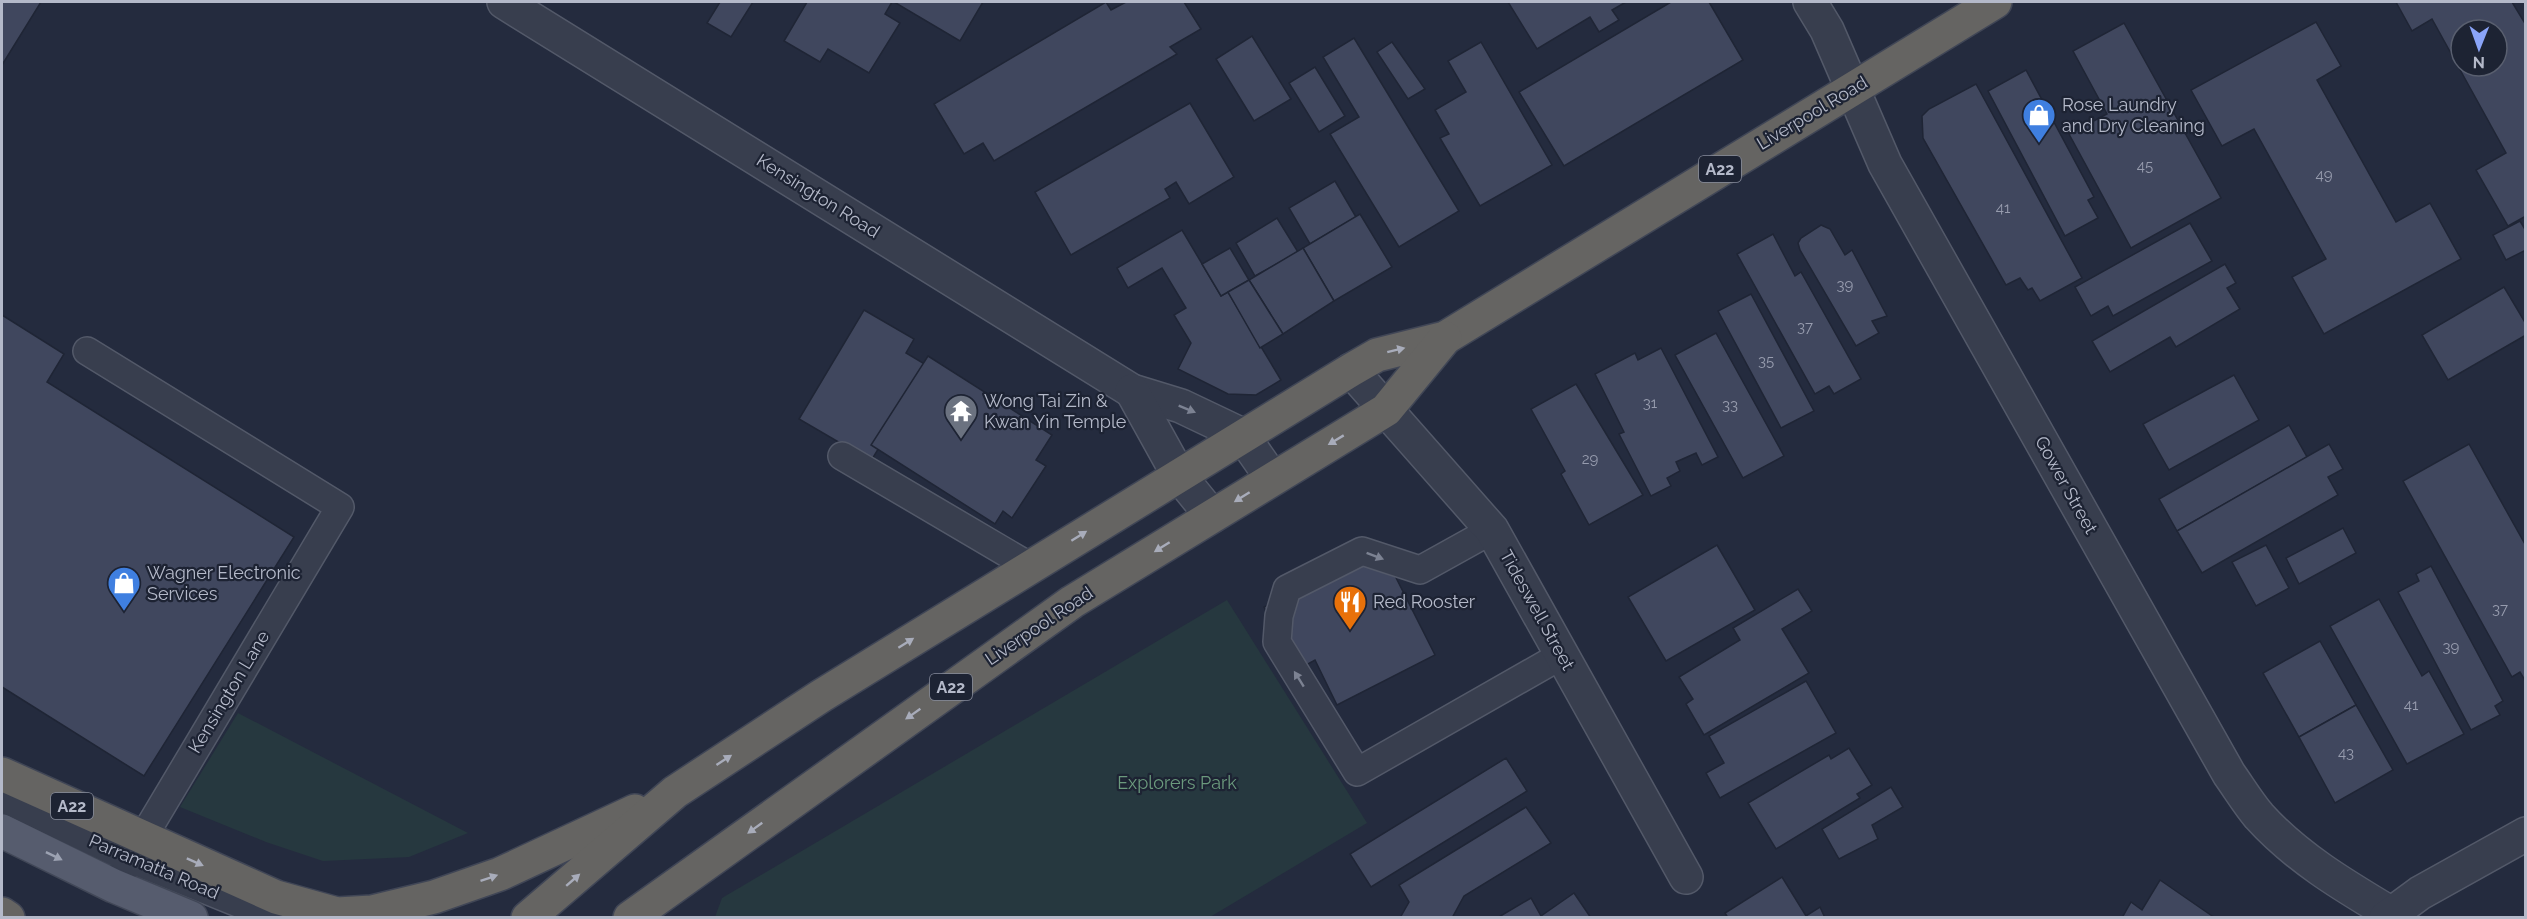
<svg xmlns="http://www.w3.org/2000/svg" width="2527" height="919" viewBox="0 0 2527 919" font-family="Raleway,sans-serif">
  <rect width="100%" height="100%" fill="#242b3e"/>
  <!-- green -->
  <g fill="#26383f">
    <path d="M1227 600 1367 823 1210 917H715L722 898Z"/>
    <path d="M238 713 468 833 409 857 323 861 266 842 180 807Z"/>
  </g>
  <!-- building -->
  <g fill="#40475e" stroke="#1f2535" stroke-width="1.5" fill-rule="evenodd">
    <path d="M2 2H41L2 65Z"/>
    <path d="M720 2H753L731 37 707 23Z"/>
    <path d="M807 2H892L885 14 900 23 869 73 828 49 820 62 784 41Z"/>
    <path d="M894 2H983L960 41Z"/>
    <path d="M1106 2 1111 10 1126 2H1184L1201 29 1170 47 1177 54 994 161 983 143 964 154 934 104Z"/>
    <path d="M1508 2H1626L1612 10 1619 20 1599 32 1590 17 1537 49Z"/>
    <path d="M1671 2H1709L1743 60 1564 166 1519 92Z"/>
    <path d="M2396 2H2512L2526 25V216L2508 226 2476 170 2506 153 2432 19 2412 31ZM2461 30H2497V66H2461Z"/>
    <path d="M2316 22 2341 66 2317 80 2396 222 2430 203 2461 259 2324 334 2292 277 2326 259 2254 129 2222 146 2191 90Z"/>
    <path d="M2124 23 2221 198 2131 248 2069 134 2107 114 2073 51Z"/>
    <path d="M1252 36 1291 99 1254 121 1216 59Z"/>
    <path d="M1354 38 1459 211 1399 247 1330 134 1359 117 1323 57Z"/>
    <path d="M1392 42 1425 89 1408 99 1377 52Z"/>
    <path d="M1481 42 1552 165 1480 206 1440 138 1449 134 1435 110 1466 92 1448 61Z"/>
    <path d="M1315 67 1345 116 1319 132 1289 83Z"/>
    <path d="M2026 70 2094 197 2088 200 2098 218 2065 236 1988 91Z"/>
    <path d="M1976 84 2082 278 2040 301 2032 288 2028 290 2020 278 2006 285 1923 138 1922 116 1929 109Z"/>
    <path d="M1190 103 1234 177 1189 204 1176 182 1165 189 1170 198 1071 255 1035 192Z"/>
    <path d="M1335 181 1356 217 1310 244 1289 208Z"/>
    <path d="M1360 214 1392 267 1334 301 1303 248Z"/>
    <path d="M1277 218 1298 252 1255 276 1236 243Z"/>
    <path d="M2520 221 2526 231V250L2506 260 2493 235Z"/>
    <path d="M2190 223 2212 261 2113 316 2108 306 2091 316 2075 287Z"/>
    <path d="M1821 225 1830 229 1845 255 1852 250 1887 316 1872 321 1879 333 1856 346 1800 250 1798 243 1801 238Z"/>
    <path d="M1182 230 1221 296 1228 292 1281 380 1256 395 1228 394 1178 369 1191 343 1174 315 1186 308 1162 268 1128 288 1117 268Z"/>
    <path d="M1773 234 1795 276 1801 272 1861 379 1834 394 1829 386 1815 394 1737 254Z"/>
    <path d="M1230 248 1249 280 1221 296 1202 264Z"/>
    <path d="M1303 248 1334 301 1283 334 1249 280Z"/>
    <path d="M2225 264 2236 283 2227 288 2240 309 2176 347 2170 337 2110 372 2092 341Z"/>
    <path d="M1249 280 1283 334 1260 348 1228 292Z"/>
    <path d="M2504 287 2526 324V335L2448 380 2422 335Z"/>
    <path d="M1751 294 1814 411 1781 428 1718 311Z"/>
    <path d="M864 310 914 339 906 353 928 366 871 461 799 419Z"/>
    <path d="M2 315 64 354 47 382 294 537 144 776 2 687Z"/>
    <path d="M1716 333 1784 456 1743 478 1675 355Z"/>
    <path d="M1661 348 1718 457 1702 465 1696 453 1676 462 1680 471 1667 478 1671 486 1651 496 1619 434 1624 432 1595 374 1635 353 1638 360Z"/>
    <path d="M928 356 1052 435 1036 460 1046 466 1012 518 1003 511 995 524 871 445Z"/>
    <path d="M2234 375 2259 420 2169 470 2143 424Z"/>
    <path d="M1576 384 1643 495 1589 525 1561 474 1565 471 1531 409Z"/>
    <path d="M2289 425 2307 457 2177 531 2159 499Z"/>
    <path d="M2329 444 2343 469 2328 477 2338 495 2202 573 2177 531Z"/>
    <path d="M2469 444 2526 546V682L2520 672 2512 677 2403 481Z"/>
    <path d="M2343 528 2356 553 2299 584 2286 558Z"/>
    <path d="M1717 545 1755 610 1666 661 1628 597Z"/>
    <path d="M2266 545 2289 588 2256 606 2232 562Z"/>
    <path d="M1381 548 1435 655 1337 705 1315 660 1297 670 1264 607Z"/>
    <path d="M2431 566 2503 701 2495 706 2500 715 2471 730 2398 592 2419 581 2416 574Z"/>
    <path d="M1798 589 1812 611 1782 629 1809 673 1704 735 1686 704 1693 699 1679 677 1740 640 1733 628Z"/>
    <path d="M2379 599 2422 676 2429 671 2464 734 2407 764 2330 626Z"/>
    <path d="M2320 641 2356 705 2299 737 2263 673Z"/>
    <path d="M1806 681 1836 733 1720 798 1706 773 1724 763 1709 736Z"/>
    <path d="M2356 705 2393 770 2335 803 2299 737Z"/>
    <path d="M1849 748 1872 785 1857 794 1860 798 1776 849 1748 803 1829 755 1831 759Z"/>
    <path d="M1506 758 1527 791 1371 887 1350 854Z"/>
    <path d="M1891 787 1903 807 1872 825 1878 839 1839 859 1822 829Z"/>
    <path d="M1526 807 1551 843 1464 896 1452 918H1400L1409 902 1399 885Z"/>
    <path d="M1782 877 1806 916 1820 907 1825 918H1728L1725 913Z"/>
    <path d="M2160 880 2215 918H2122L2131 902 2142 910Z"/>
    <path d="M1574 893 1591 918H1497L1531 898 1541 916Z"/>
  </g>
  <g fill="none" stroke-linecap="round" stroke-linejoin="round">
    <!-- service casing -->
    <g stroke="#535969" stroke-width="30">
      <g id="service">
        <path d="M87 351 340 507 114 886"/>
        <path d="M842 456 1029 566"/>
        <path d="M1492 530 1420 570 1362 551 1287 589 1279 616 1277 642 1357 772 1562 655"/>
        <path d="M2 798 130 859 275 918"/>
      </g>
    </g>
    <!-- minor casing -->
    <g stroke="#535969" stroke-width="36">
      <g id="minor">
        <path d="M504 2 1132 391 1181 406 1242 435 1272 478"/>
        <path d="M1810 2 1827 30 1885 164 2229 774C2239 788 2248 803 2259 816 2296 857 2343 885 2390 913"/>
        <path d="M1351 370 1492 530 1686 877"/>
        <path d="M1132 391 1178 474 1212 516"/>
        <path d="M2386 918 2420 893 2526 834"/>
      </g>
    </g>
    <!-- primary casing -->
    <g stroke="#414757" stroke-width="36">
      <path id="primary" d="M2 831 114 886 191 918"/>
    </g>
    <!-- trunk casing -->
    <g stroke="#404656" stroke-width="36">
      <g id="trunk">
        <path d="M2 774 276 897 337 914 372 912 434 897 500 874 635 811"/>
        <path d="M2 914 8 918"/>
        <path d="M528 918 675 792 821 696 1351 370 1377 355 1445 338 1995 2"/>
        <path d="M630 918 1072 602 1386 410 1445 338"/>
      </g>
    </g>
    <!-- service -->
    <use href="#service" stroke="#383e4e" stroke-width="27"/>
    <!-- minor -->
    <use href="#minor" stroke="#383e4e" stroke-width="33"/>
    <!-- primary -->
    <use href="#primary" stroke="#565c6e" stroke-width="33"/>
    <!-- trunk -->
    <use href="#trunk" stroke="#656462" stroke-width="33"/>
  </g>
  <!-- one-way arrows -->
  <defs><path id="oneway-solid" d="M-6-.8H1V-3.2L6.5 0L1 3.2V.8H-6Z" transform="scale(1.5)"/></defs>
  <g fill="#a8acba">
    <use href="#oneway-solid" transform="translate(1396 350) rotate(-14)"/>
    <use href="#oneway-solid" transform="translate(1336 440) rotate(149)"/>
    <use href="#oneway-solid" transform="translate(1242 497) rotate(148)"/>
    <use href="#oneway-solid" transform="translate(1079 536) rotate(-32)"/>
    <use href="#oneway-solid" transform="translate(1162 547) rotate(148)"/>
    <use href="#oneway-solid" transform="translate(906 643) rotate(-32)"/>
    <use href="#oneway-solid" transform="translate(913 714) rotate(145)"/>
    <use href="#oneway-solid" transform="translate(724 760) rotate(-33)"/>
    <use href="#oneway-solid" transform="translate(755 828) rotate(144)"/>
    <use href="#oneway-solid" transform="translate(195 862) rotate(24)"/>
    <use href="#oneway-solid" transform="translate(489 878) rotate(-19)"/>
    <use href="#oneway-solid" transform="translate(573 880) rotate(-41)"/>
  </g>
  <g fill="#7c8292">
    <use href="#oneway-solid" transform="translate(1187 409) rotate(22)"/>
    <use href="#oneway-solid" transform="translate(1375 556) rotate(21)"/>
    <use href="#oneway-solid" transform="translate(1299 679) rotate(-122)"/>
  </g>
  <use fill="#9ca2b2" href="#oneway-solid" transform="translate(54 856) rotate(26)"/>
  <!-- icons -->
  <defs>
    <g id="shop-pin" transform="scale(1.725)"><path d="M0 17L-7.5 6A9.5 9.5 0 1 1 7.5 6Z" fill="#3f7fe0" stroke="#1d2333"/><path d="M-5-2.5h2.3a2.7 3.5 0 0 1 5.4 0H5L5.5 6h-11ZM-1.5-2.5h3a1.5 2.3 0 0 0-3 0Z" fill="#fff"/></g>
    <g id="temple-pin" transform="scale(1.725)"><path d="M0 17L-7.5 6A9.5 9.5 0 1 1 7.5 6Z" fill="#6b7280" stroke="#1d2333"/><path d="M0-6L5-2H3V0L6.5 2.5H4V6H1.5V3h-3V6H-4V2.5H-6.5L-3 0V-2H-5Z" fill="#fff"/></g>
    <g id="restaurant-pin" transform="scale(1.725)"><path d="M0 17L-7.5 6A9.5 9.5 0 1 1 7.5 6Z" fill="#e8710a" stroke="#1d2333"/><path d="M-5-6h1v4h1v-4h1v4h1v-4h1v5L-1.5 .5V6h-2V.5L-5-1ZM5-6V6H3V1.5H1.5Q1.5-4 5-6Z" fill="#fff"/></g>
  </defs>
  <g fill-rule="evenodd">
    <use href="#shop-pin" x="2039" y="115"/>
    <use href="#temple-pin" x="961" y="411"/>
    <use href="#shop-pin" x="124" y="583"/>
    <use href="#restaurant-pin" x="1350" y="602"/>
  </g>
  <g text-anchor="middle" stroke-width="4.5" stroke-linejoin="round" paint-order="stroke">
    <!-- number labels -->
    <g font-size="15" fill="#979cae">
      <text x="2145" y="171">45</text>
      <text x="2324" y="180">49</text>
      <text x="2003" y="213">41</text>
      <text x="1845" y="290">39</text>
      <text x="1805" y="332">37</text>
      <text x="1766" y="366">35</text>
      <text x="1650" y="408">31</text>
      <text x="1730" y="410">33</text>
      <text x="1590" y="464">29</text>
      <text x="2500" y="614">37</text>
      <text x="2451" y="652">39</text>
      <text x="2411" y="710">41</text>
      <text x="2346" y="758">43</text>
    </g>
    <!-- shield labels -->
    <g fill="#1d2333" stroke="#878c9c" stroke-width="1.5">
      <rect x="1699" y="156" width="42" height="26" rx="4.5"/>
      <rect x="930" y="674" width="42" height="26" rx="4.5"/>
      <rect x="51" y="793" width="42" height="26" rx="4.5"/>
    </g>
    <g font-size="16" font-weight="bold" fill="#b4b9c9">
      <text x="1720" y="175">A22</text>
      <text x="951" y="693">A22</text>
      <text x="72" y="812">A22</text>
    </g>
    <!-- poi labels -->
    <g font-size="18" fill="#b4b9c9" stroke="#1d2333" text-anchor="start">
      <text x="2062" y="111">Rose Laundry<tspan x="2062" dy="21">and Dry Cleaning</tspan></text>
      <text x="984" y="407">Wong Tai Zin &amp;<tspan x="984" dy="21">Kwan Yin Temple</tspan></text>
      <text x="147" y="579">Wagner Electronic<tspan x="147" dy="21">Services</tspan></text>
      <text x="1373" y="608">Red Rooster</text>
    </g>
    <!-- street labels -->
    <g font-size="18" fill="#b4b9c9" stroke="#1d2333">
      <text transform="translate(1812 113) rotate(-31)" y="6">Liverpool Road</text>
      <text transform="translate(818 196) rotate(32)" y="6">Kensington Road</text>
      <text transform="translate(2066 485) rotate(61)" y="6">Gower Street</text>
      <text transform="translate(1537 610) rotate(61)" y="6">Tideswell Street</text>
      <text transform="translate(1039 626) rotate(-34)" y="6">Liverpool Road</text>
      <text transform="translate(229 692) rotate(-59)" y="6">Kensington Lane</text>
      <text transform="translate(154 867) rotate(23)" y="6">Parramatta Road</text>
    </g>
    <!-- park labels -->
    <g font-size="18" fill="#6b9a7d" stroke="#1d2333">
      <text x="1177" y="789">Explorers Park</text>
    </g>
  </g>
  <!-- border -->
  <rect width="2527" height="919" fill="none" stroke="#b4b9c9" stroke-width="6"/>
  <!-- north arrow -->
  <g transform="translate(2479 48) rotate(181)"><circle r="28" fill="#1d2333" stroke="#595f6f" stroke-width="1.5"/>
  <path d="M0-4.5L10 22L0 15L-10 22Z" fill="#8aa4f8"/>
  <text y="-9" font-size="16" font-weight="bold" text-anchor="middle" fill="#b4b9c9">N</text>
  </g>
</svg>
